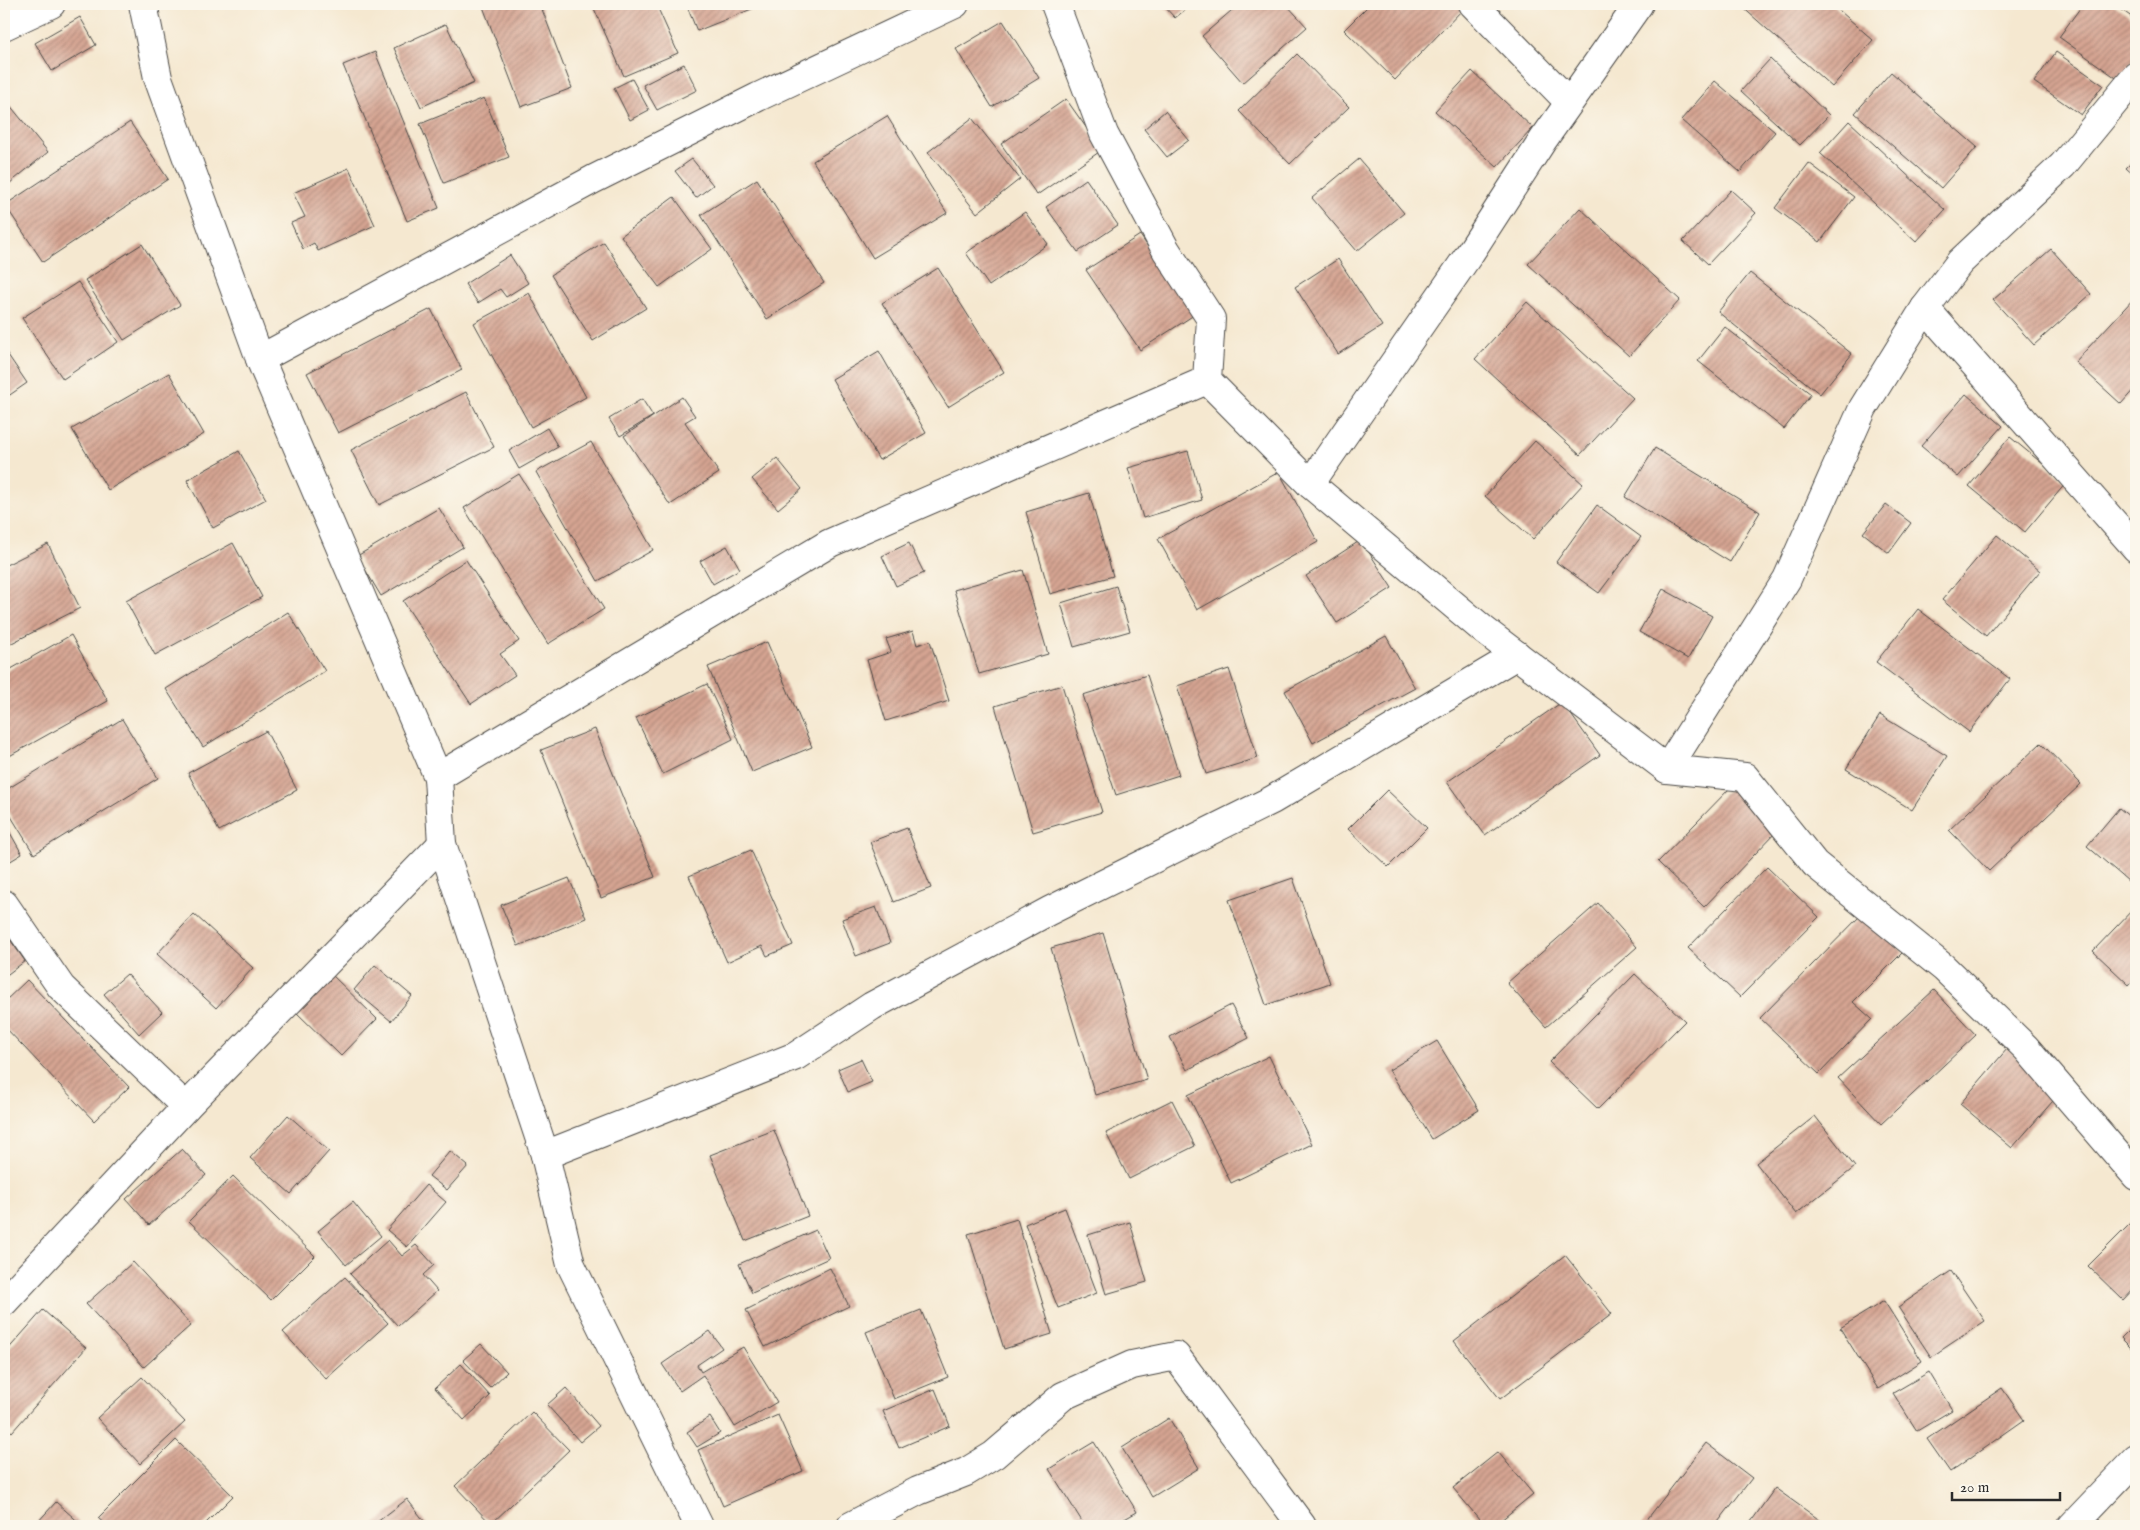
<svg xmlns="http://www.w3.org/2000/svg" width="2140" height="1530" viewBox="0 0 2140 1530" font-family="'IM FELL English',serif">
  <defs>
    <pattern id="building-hatch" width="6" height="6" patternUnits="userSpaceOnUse" patternTransform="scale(1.25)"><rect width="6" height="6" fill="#d5a492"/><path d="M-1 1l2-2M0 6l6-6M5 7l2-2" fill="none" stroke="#ad8677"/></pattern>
  </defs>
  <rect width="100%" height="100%" fill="#fbf7ec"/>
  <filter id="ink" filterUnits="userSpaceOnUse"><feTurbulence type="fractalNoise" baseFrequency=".02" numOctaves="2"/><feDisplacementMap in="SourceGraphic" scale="10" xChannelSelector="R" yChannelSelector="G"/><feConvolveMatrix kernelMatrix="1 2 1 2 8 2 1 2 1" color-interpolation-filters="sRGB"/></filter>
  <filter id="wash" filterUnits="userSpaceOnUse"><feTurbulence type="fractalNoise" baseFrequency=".0096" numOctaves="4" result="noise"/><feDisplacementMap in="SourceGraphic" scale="20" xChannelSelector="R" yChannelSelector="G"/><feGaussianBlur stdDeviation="1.12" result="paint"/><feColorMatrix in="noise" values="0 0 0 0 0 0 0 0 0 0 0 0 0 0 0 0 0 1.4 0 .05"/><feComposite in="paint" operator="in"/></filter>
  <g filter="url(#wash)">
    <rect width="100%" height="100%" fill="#f5e8d0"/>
    <g id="blocks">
      <!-- building -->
      <g fill="url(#building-hatch)">
        <path d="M482 4H540L572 88 521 107Z"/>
        <path d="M592 4H656L678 53 624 76Z"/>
        <path d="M686 4H764L697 31Z"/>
        <path d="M1162 4H1192L1175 18Z"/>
        <path d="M1239 4H1286L1307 27 1243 83 1202 36Z"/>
        <path d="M1370 4H1460L1464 8 1395 80 1344 30Z"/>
        <path d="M1739 4H1832L1873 40 1832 87Z"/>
        <path d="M2083 4H2113L2136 20V57L2119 80 2059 37Z"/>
        <path d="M80 17 96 45 52 71 35 43Z"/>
        <path d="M1003 21 1039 78 992 107 956 49Z"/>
        <path d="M446 24 474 83 421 107 394 48Z"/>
        <path d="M375 52 439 208 407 221 343 65Z"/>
        <path d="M2056 52 2103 85 2081 115 2034 82Z"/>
        <path d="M1297 54 1349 107 1290 164 1239 111Z"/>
        <path d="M1770 59 1829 115 1800 145 1741 91Z"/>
        <path d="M684 64 697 90 657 110 643 85Z"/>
        <path d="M1472 71 1533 128 1497 167 1435 111Z"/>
        <path d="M1891 72 1977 147 1941 188 1855 113Z"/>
        <path d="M632 79 649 110 630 120 614 88Z"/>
        <path d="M1715 81 1775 132 1740 172 1681 120Z"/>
        <path d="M4 98 48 152 4 188Z"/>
        <path d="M484 98 509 157 444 183 420 124Z"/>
        <path d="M1066 99 1102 150 1037 195 1001 144Z"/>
        <path d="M1165 111 1189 140 1167 157 1144 129Z"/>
        <path d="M887 116 947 213 873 258 813 161Z"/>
        <path d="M972 118 1020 179 977 213 928 152Z"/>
        <path d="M1849 121 1945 210 1916 242 1820 153Z"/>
        <path d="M130 122 168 179 43 262 5 205Z"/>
        <path d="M2136 158V177L2126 168Z"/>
        <path d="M692 159 713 185 696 198 675 171Z"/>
        <path d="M1359 159 1404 213 1357 251 1312 198Z"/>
        <path d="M1809 163 1854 197 1820 242 1775 208Z"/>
        <path d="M349 168 375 225 318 251 314 243 303 249 291 223 305 217 293 193Z"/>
        <path d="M757 179 824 283 767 319 701 215Z"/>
        <path d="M1086 179 1118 225 1078 252 1046 207Z"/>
        <path d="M1731 190 1756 213 1708 264 1683 241Z"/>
        <path d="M674 197 712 249 659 287 621 236Z"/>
        <path d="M1580 208 1680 300 1629 356 1528 264Z"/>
        <path d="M1025 212 1048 244 989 286 966 253Z"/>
        <path d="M1140 235 1194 315 1140 350 1086 270Z"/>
        <path d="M604 242 646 308 593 341 551 275Z"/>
        <path d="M142 244 180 305 124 340 85 280Z"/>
        <path d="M2051 249 2091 294 2034 345 1993 300Z"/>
        <path d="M510 255 528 283 506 297 500 289 478 303 465 284Z"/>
        <path d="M1338 259 1382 326 1338 354 1295 287Z"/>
        <path d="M938 268 1004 372 948 407 882 303Z"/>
        <path d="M1750 273 1852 354 1820 394 1718 312Z"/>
        <path d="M78 282 118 342 63 379 22 318Z"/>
        <path d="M529 293 586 397 531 427 474 323Z"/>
        <path d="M2136 296V387L2121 404 2075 362Z"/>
        <path d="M1527 302 1633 398 1580 455 1475 359Z"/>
        <path d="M431 309 462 370 338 433 307 373Z"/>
        <path d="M1725 327 1811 394 1784 429 1698 361Z"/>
        <path d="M4 349 27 383 4 399Z"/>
        <path d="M879 351 926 433 879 460 832 379Z"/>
        <path d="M169 373 204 434 108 490 72 429Z"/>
        <path d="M466 392 494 447 379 505 351 450Z"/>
        <path d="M1966 394 2003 426 1958 477 1921 446Z"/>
        <path d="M682 397 695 416 685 422 719 473 670 505 624 436Z"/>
        <path d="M642 399 653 416 620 436 609 419Z"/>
        <path d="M547 428 558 447 519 469 509 451Z"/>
        <path d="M2010 437 2066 483 2025 532 1969 486Z"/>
        <path d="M1535 441 1583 484 1533 539 1485 496Z"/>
        <path d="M591 442 653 550 598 581 536 472Z"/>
        <path d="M1655 448 1760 512 1730 562 1625 497Z"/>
        <path d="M239 451 266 499 213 528 187 480Z"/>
        <path d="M1188 451 1202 500 1143 518 1128 468Z"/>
        <path d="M777 458 802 489 778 509 752 479Z"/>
        <path d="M1279 472 1318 542 1197 610 1158 539Z"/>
        <path d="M519 474 604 609 548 644 464 508Z"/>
        <path d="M1089 493 1113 576 1050 594 1026 512Z"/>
        <path d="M1886 504 1911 523 1889 553 1863 533Z"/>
        <path d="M1597 505 1641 537 1599 593 1556 562Z"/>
        <path d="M439 508 463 547 381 596 357 556Z"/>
        <path d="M1997 535 2040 571 1986 636 1942 600Z"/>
        <path d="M1361 540 1392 588 1337 623 1306 576Z"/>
        <path d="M233 543 262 597 155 655 126 601Z"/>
        <path d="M909 543 924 573 896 586 882 556Z"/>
        <path d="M48 544 80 608 4 647V566Z"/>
        <path d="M727 546 740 569 713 584 700 561Z"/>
        <path d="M466 560 519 641 500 654 515 675 471 704 403 601Z"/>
        <path d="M1023 570 1048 654 979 674 954 590Z"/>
        <path d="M1116 586 1130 631 1074 647 1061 603Z"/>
        <path d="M1663 589 1712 616 1688 659 1639 632Z"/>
        <path d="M1918 609 2010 679 1969 732 1876 662Z"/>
        <path d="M288 612 325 671 203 747 166 689Z"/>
        <path d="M913 631 917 645 930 641 949 701 886 721 867 660 891 652 886 639Z"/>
        <path d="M71 635 108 701 4 759V673Z"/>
        <path d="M1386 636 1415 688 1313 743 1285 691Z"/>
        <path d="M767 642 812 747 752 772 708 667Z"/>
        <path d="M1229 669 1258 758 1206 774 1177 686Z"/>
        <path d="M1147 675 1179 775 1116 795 1083 695Z"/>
        <path d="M707 684 733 739 663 774 636 718Z"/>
        <path d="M1062 685 1102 812 1033 832 995 706Z"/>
        <path d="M1562 702 1600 755 1485 835 1447 782Z"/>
        <path d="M1880 715 1947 756 1912 810 1846 769Z"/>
        <path d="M122 719 158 778 34 854 4 805V791Z"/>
        <path d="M595 729 655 877 601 898 541 750Z"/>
        <path d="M266 731 297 790 219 831 188 773Z"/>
        <path d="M2041 743 2081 784 1989 871 1949 830Z"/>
        <path d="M1733 785 1778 830 1704 907 1658 862Z"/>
        <path d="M1387 790 1427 828 1388 867 1348 829Z"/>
        <path d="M2119 808 2136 822 2135 887 2087 846Z"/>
        <path d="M4 822 22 854 4 865Z"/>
        <path d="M907 828 931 888 894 902 870 842Z"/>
        <path d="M751 850 793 945 767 956 762 946 727 962 689 876Z"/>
        <path d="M1767 867 1819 917 1740 997 1688 948Z"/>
        <path d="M569 878 586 918 518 946 501 905Z"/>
        <path d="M1293 878 1330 983 1266 1005 1229 900Z"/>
        <path d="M1598 903 1637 947 1546 1027 1507 983Z"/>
        <path d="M2136 906V977L2129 985 2093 951Z"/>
        <path d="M876 907 890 943 856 956 842 919Z"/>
        <path d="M1863 913 1903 952 1853 1002 1872 1019 1819 1074 1760 1018Z"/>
        <path d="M194 914 253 968 216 1008 157 954Z"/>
        <path d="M4 931 25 961 4 977Z"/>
        <path d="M1103 933 1147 1080 1095 1095 1051 948Z"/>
        <path d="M375 965 412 996 391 1021 354 990Z"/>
        <path d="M330 973 377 1019 341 1056 294 1010Z"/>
        <path d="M127 974 162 1012 139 1034 104 994Z"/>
        <path d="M1635 974 1685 1021 1598 1109 1549 1062Z"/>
        <path d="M27 980 129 1087 94 1121 4 1026V1002Z"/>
        <path d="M1934 990 1976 1035 1881 1124 1838 1078Z"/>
        <path d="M1231 1005 1249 1038 1187 1070 1170 1037Z"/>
        <path d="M1437 1041 1479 1110 1432 1139 1389 1070Z"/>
        <path d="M2007 1049 2059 1094 2012 1148 1960 1104Z"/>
        <path d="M1269 1056 1312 1144 1231 1183 1188 1095Z"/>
        <path d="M861 1059 872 1082 848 1092 838 1069Z"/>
        <path d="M1172 1100 1195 1146 1129 1179 1106 1133Z"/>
        <path d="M288 1115 329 1151 291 1194 250 1158Z"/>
        <path d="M1815 1116 1855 1167 1796 1214 1756 1163Z"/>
        <path d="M774 1130 808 1216 745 1241 710 1155Z"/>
        <path d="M182 1149 206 1175 149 1225 126 1199Z"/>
        <path d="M450 1151 468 1166 447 1190 429 1176Z"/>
        <path d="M233 1176 315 1256 271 1300 189 1221Z"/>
        <path d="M426 1185 446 1202 407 1247 387 1230Z"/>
        <path d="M353 1202 381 1236 346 1265 318 1231Z"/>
        <path d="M1065 1208 1097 1293 1058 1308 1025 1224Z"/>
        <path d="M2136 1218V1286L2123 1300 2088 1266Z"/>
        <path d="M1017 1219 1052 1334 1004 1349 968 1234Z"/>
        <path d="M1130 1222 1147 1282 1106 1294 1088 1235Z"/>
        <path d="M816 1230 829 1258 752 1293 739 1264Z"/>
        <path d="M388 1240 402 1256 416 1245 434 1265 423 1275 437 1291 398 1326 350 1274Z"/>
        <path d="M1565 1255 1612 1314 1500 1399 1454 1341Z"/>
        <path d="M133 1262 191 1325 144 1367 86 1304Z"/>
        <path d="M830 1268 849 1306 765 1347 746 1310Z"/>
        <path d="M1951 1271 1985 1321 1931 1357 1898 1307Z"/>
        <path d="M345 1277 388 1323 326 1379 283 1332Z"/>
        <path d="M1884 1301 1922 1361 1878 1389 1840 1328Z"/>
        <path d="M43 1310 86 1348 12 1432 4 1425V1354Z"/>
        <path d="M921 1310 948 1377 894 1399 866 1332Z"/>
        <path d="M2136 1323V1353L2121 1338Z"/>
        <path d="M710 1331 722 1348 697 1365 701 1372 743 1347 777 1402 735 1427 703 1375 680 1391 662 1364Z"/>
        <path d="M481 1344 507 1372 490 1388 463 1360Z"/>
        <path d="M461 1364 490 1396 464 1420 435 1388Z"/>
        <path d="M1929 1372 1952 1410 1917 1431 1893 1393Z"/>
        <path d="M142 1377 185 1422 140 1464 97 1418Z"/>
        <path d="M566 1388 599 1426 580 1442 547 1405Z"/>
        <path d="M2002 1388 2024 1420 1950 1472 1927 1439Z"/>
        <path d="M935 1389 950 1426 899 1448 883 1411Z"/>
        <path d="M532 1412 569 1450 491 1524 455 1486Z"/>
        <path d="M778 1415 803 1471 723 1506 698 1450Z"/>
        <path d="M710 1417 720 1433 697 1447 687 1432Z"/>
        <path d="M1169 1418 1199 1468 1152 1497 1122 1448Z"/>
        <path d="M176 1440 233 1496 203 1526H107L98 1518Z"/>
        <path d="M1094 1442 1137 1512 1112 1526H1085L1049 1469Z"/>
        <path d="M1706 1443 1752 1478 1715 1526H1642Z"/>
        <path d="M1498 1452 1533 1494 1494 1526H1485L1453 1488Z"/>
        <path d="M1775 1488 1828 1526H1748Z"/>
        <path d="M407 1499 428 1526H372Z"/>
        <path d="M56 1502 83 1526H36L35 1525Z"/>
      </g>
    </g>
  </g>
  <g filter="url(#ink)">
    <use href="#blocks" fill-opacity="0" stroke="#494744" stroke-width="1"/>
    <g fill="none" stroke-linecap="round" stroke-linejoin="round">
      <!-- street casing -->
      <g stroke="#494744" stroke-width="30">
        <g id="street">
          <path d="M143 4 158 78 260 359 438 777 442 844 545 1155 571 1265 699 1526"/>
          <path d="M1055 4 1104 134 1166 250 1211 319 1207 380 1310 484 1485 631 1667 769 1745 777 1815 864 1944 968 2026 1048 2136 1176"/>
          <path d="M1473 4 1569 102"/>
          <path d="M4 26 51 4"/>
          <path d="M1925 308 2136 548"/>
          <path d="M260 359 594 179 758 97 955 4"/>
          <path d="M1310 484 1468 256 1543 140 1639 4"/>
          <path d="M1667 769 1787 579 1863 408 1925 308 1960 262 2063 165 2136 76"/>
          <path d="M438 777 830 543 1207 380"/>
          <path d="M4 904 61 987 186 1107"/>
          <path d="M545 1155 796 1056 872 1006 1049 911 1272 800 1517 655"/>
          <path d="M4 1302 186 1107 442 844"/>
          <path d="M851 1526 918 1491 966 1472 994 1455 1063 1396 1132 1365 1176 1356 1302 1526"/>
          <path d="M2072 1526 2136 1459"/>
        </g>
      </g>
      <!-- street -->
      <use href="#street" stroke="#fff" stroke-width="28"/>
    </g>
  </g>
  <!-- margin -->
  <rect width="2140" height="1530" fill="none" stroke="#fbf7ec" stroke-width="20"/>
  <!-- scale -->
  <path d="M1952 1492v8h108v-8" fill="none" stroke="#2b2b2b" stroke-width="2.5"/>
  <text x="1960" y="1492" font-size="15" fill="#2b2b2b" stroke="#fbf7ec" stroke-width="4" paint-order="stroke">20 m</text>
</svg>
